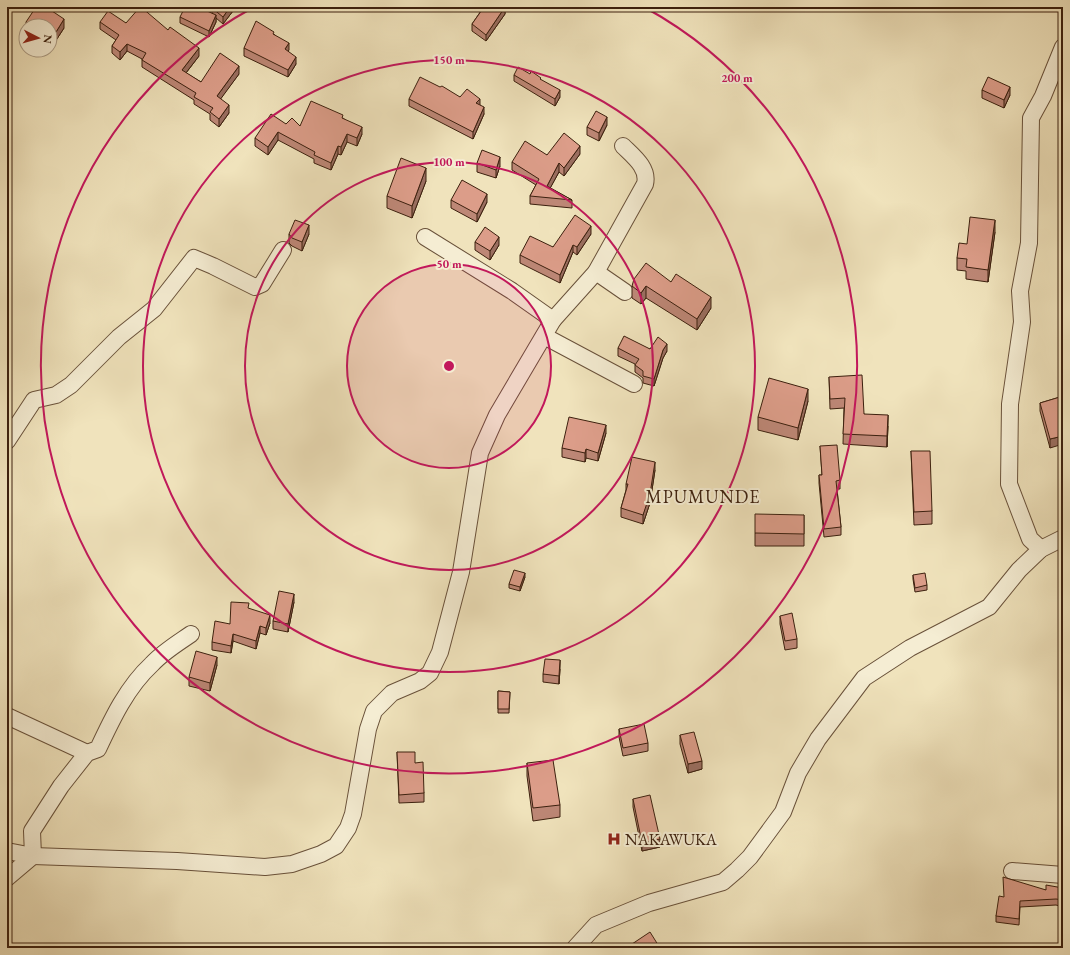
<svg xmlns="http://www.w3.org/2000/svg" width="1070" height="955" viewBox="0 0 1070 955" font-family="'EB Garamond',serif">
  <rect width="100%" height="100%" fill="#f0e3bc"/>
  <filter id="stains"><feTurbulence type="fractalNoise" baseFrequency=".005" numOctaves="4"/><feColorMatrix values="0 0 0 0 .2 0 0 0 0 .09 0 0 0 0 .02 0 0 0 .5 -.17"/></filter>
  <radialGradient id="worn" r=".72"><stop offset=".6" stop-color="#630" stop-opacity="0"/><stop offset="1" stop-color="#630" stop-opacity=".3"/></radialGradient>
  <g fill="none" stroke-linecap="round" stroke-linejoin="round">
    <!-- minor casing -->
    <g stroke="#69513a" stroke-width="18">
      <g id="minor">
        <path d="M425 237 512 291 553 320"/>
        <path d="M596 272 625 292"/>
        <path d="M544 336 634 384"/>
        <path d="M7 441 34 400 56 395 71 385 119 337 154 309 194 258 213 266 255 287 262 284 283 250"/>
        <path d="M1041 549 1030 539 1009 484 1010 404 1022 322 1020 291 1029 243 1031 118 1043 96 1063 47"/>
        <path d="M7 716 87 753"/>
        <path d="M7 851 33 856 177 861 265 867 292 864 321 854 336 846 348 828 353 814 368 729 374 711 392 693 420 681 430 673 440 652 461 572 480 453 497 415 553 320 596 272 645 184C649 168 633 156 623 146"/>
        <path d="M1012 871 1063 875"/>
        <path d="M7 878 33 856 32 831 61 786 87 753 98 749C112 719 127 687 152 664 163 652 178 643 191 634"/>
        <path d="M575 948 596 925 649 903 723 882 737 870 750 857 783 812 798 773 818 739 864 678 910 648 989 607 1019 570 1041 549 1063 538"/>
      </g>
    </g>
    <!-- minor -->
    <use href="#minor" stroke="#f5edd3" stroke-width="16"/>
  </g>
  <!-- wall -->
  <g fill="#bd8776" stroke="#3c200e">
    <path d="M213 7H236L223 24 216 18V22L209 37 180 23V17L212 14V8Z"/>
    <path d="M483 7H505V14L486 41 472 31V24L483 8Z"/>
    <path d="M26 22 64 28 53 45 50 43V26H26Z"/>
    <path d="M100 22 126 23 168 30 199 56 186 73 201 82 239 74 220 99 229 113 219 127 210 120V114L194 104V100L142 67V59L127 51 120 60 112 53V46L116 40 100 29Z"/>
    <path d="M274 34 289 50 288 51 296 64 288 77 244 56V48Z"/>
    <path d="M514 75 541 80 560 97 555 106 514 81Z"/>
    <path d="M982 90 1010 95 1004 108 982 98Z"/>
    <path d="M460 97 480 105 484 114 473 139 409 106V99Z"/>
    <path d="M343 118 362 134 357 146 347 142 341 155 338 154 331 170 314 163V159L278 140 268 155 255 146V138L286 124 300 126Z"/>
    <path d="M607 125 599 141 587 135V127Z"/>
    <path d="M580 154 564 176 559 172 550 188 572 200V208L530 204V196L536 185 512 170V162L547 155Z"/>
    <path d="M477 163 500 166 496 178 477 172Z"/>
    <path d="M426 181 412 218 387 208V196Z"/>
    <path d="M451 200 487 202 477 222 451 208Z"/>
    <path d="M995 232 988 282 966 279V271L957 270V258L967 244Z"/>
    <path d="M289 234H309L302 251 292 246 289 243Z"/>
    <path d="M591 234 577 255 573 252 560 283 520 263V255L553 247Z"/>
    <path d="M475 242 499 245 490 260 475 250Z"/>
    <path d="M671 282 711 308 697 330 646 298 641 304 632 298V286Z"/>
    <path d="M618 348 650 349 667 351 663 358 654 386 643 383V378L635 372V364L618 356Z"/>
    <path d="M829 377 864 414 888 426 887 447 843 444 844 408 830 409Z"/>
    <path d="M1060 397 1050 448 1040 411V403Z"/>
    <path d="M808 401 798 440 758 430V417Z"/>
    <path d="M606 433 598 461 586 458 585 462 562 457V448Z"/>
    <path d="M820 446 840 480V489H837L841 527V535L824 537 819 483V475H822Z"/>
    <path d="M911 451 932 511V524L914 525Z"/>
    <path d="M655 470 650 503 643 524 621 517V508L626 490V484Z"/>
    <path d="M804 515V546H755V533Z"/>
    <path d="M913 575 927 585V590L915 592 913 579Z"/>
    <path d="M525 577 520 591 509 588V584Z"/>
    <path d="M294 602 288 632 273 629V621Z"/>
    <path d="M249 609 270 623 266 635 260 633 256 649 233 641 231 653 212 650V642L230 624Z"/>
    <path d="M780 616 797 639V648L785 650 780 624Z"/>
    <path d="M217 665 210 691 189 686V677Z"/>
    <path d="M560 669 559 684 543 682V674Z"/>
    <path d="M498 691 510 692 509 713H498Z"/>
    <path d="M619 729 648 743V751L623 756 619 737Z"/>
    <path d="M680 735 702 769 688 773 680 744Z"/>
    <path d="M397 752 415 763 424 793V802L399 803Z"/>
    <path d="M527 763 560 805V817L533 821 527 776Z"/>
    <path d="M633 799 660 847 642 851 633 807Z"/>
    <path d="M1063 888V907L1056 905 1020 907 1019 925 996 922V916L1004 897 1046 890Z"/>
  </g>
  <!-- shaded-wall -->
  <g fill="#9a6e60" stroke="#3c200e">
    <path d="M230 7H236L223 24V17Z"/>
    <path d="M505 7V14L486 41V35Z"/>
    <path d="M216 15V22L209 37V31Z"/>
    <path d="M64 19V28L53 45V37Z"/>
    <path d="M289 43V50L285 56V49Z"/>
    <path d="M127 44V51L120 60V52Z"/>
    <path d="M199 48V56L182 78V70Z"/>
    <path d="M296 57V64L288 77V70Z"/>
    <path d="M239 66V74L217 104V96Z"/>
    <path d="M1010 87V95L1004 108V100Z"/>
    <path d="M560 90V97L555 106V99Z"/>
    <path d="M480 99V106L476 103Z"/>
    <path d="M229 105V113L219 127V119Z"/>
    <path d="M484 107V114L473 139V132Z"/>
    <path d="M607 117V125L599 141V133Z"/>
    <path d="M362 127V134L357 146V138Z"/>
    <path d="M278 132V140L268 155V147Z"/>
    <path d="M347 134V142L341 155V147Z"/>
    <path d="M338 146V154L331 170V163Z"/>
    <path d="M580 146V154L564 176V168Z"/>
    <path d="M500 157V166L496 178V170Z"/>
    <path d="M559 163V172L547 194V186Z"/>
    <path d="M426 168V181L412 218V206Z"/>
    <path d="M487 194V202L477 222V214Z"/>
    <path d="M995 220V232L988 282V270Z"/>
    <path d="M309 225V234L302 251V242Z"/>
    <path d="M591 226V234L577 255V247Z"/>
    <path d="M499 237V245L490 260V251Z"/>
    <path d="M573 245V252L560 283V275Z"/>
    <path d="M646 286V298L641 304V293Z"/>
    <path d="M711 297V308L697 330V319Z"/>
    <path d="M667 344V351L663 358 654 386V379L663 350Z"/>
    <path d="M808 389V401L798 440V428Z"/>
    <path d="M888 415V426L887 447V436Z"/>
    <path d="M606 425V433L598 461V453Z"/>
    <path d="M1063 436V444L1050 448V439Z"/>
    <path d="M586 449V458L585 462V453Z"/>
    <path d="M655 462V470L650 503 643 524V515Z"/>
    <path d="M525 573V577L520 591V587Z"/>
    <path d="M294 594V602L288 632V624Z"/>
    <path d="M270 615V623L266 635V628Z"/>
    <path d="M260 626V633L256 649V641Z"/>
    <path d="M233 634V641L231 653V646Z"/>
    <path d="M217 657V665L210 691V683Z"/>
    <path d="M560 660V669L559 684V676Z"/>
    <path d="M702 761V769L688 773V764Z"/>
    <path d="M660 839V847L642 851V843Z"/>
  </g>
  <!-- building -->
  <g fill="#dc9d89" stroke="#3c200e">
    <path d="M36 7H46L64 19 53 37 50 35V26H33L26 22Z"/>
    <path d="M140 7H141L168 30 170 27 199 48 182 70 201 82 220 53 239 66 217 96 229 105 219 119 210 112 213 108 194 97 196 93 142 60 146 53 127 44 120 52 112 46 119 35 100 22 108 11 126 23Z"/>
    <path d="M185 7H198L216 15 209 31 180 17Z"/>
    <path d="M213 7H230L223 17 212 8Z"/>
    <path d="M484 7H505L486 35 472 24Z"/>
    <path d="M256 21 274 32 273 34 289 43 285 49 296 57 288 70 244 48Z"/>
    <path d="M518 67 530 74 531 71 541 78 540 79 560 90 555 99 514 75Z"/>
    <path d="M420 77 440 87 442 86 460 97 467 89 480 99 476 103 484 107 473 132 409 99Z"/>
    <path d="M988 77 1010 87 1004 100 982 90Z"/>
    <path d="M311 101 343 115 342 118 362 127 357 138 347 134 341 147 338 146 331 163 314 155 315 152 278 132 268 147 255 138 271 114 286 124 292 118 300 126Z"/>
    <path d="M596 111 607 117 599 133 587 127Z"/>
    <path d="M564 133 580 146 564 168 559 163 547 186 572 200 530 196 539 179 512 162 525 141 547 155Z"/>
    <path d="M482 150 500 157 496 170 477 163Z"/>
    <path d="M401 158 426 168 412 206 387 196Z"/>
    <path d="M462 180 487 194 477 214 451 200Z"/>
    <path d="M575 215 591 226 577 247 573 245 560 275 520 255 530 236 553 247Z"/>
    <path d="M970 217 995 220 988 270 966 267 967 259 957 258 959 243 967 244Z"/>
    <path d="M295 220 309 225 302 242 292 238 289 234Z"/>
    <path d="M485 227 499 237 490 251 475 242Z"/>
    <path d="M646 263 671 282 676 274 711 297 697 319 646 286 641 293 632 286 634 279Z"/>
    <path d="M624 336 650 349 658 337 667 344 663 350 654 379 643 376V371L635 365 639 359 618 348Z"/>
    <path d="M862 375 864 414 888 415 887 436 843 434 845 398 830 399 829 377Z"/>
    <path d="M769 378 808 389 798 428 758 417Z"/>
    <path d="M1060 397 1063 407V436L1050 439 1040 403Z"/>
    <path d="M569 417 606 425 598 453 586 449 585 453 562 448Z"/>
    <path d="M837 445 840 480 836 481 841 527 824 529 819 475H822L820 446Z"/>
    <path d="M911 451H930L932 511 914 512Z"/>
    <path d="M632 457 655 462 650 494 643 515 621 508 628 484H626Z"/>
    <path d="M755 514 804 515V534L755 533Z"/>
    <path d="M514 570 525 573 520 587 509 584Z"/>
    <path d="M925 573 927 585 915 588 913 575Z"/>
    <path d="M279 591 294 594 288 624 273 621Z"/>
    <path d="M231 602 249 603 248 608 270 615 266 628 260 626 256 641 233 634 231 646 212 642 215 621 230 624Z"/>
    <path d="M792 613 797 639 785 641 780 616Z"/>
    <path d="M196 651 217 657 210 683 189 677Z"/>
    <path d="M545 659 560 660 559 676 543 674Z"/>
    <path d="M498 691 510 692 509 709H498Z"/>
    <path d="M644 724 648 743 623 748 619 729Z"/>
    <path d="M694 732 702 761 688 764 680 735Z"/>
    <path d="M397 752H415V763L423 762 424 793 399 795Z"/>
    <path d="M553 760 560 805 533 808 527 763Z"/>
    <path d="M650 795 660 839 642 843 633 799Z"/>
    <path d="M1003 877 1046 890V885L1063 888V900L1056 899 1020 901 1019 919 996 916 999 896 1004 897Z"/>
    <path d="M650 932 660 948H626Z"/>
  </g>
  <!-- distance rings -->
  <circle cx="449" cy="366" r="102" fill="#c2185b" fill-opacity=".12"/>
  <g fill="none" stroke="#c2185b" stroke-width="2">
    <circle cx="449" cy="366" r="102"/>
    <circle cx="449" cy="366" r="204"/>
    <circle cx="449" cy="366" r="306"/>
    <path d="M644 7A408 408 0 1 1 254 7"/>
  </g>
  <!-- icons -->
  <defs>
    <g id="hospital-bare" transform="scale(1.08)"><path d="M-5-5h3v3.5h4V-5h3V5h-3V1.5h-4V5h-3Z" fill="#8f2418" stroke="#f5edd3" stroke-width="2.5" paint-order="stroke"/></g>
  </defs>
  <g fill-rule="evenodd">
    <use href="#hospital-bare" x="614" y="839"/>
  </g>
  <g text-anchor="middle" stroke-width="4" stroke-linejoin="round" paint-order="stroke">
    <!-- poi labels -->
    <g font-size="16" fill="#3c200e" stroke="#f5edd3" text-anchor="start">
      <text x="625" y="845">NAKAWUKA</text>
    </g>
    <!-- quarter labels -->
    <g font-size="18" letter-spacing="1" fill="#3c200e" stroke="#f5edd3">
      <text x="703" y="503">MPUMUNDE</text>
    </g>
  </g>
  <circle cx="449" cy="366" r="6" fill="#c2185b" stroke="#f5edd3" stroke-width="2"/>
  <g font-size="12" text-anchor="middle" font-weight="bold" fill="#c2185b" stroke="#f5edd3" stroke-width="4" stroke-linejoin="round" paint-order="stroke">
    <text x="449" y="64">150 m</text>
    <text x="737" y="82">200 m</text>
    <text x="449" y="166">100 m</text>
    <text x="449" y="268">50 m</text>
  </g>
  <!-- margin -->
  <rect width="1070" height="955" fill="none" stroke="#f0e3bc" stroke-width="24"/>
  <rect x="8" y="8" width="1054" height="939" fill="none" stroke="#3c200e" stroke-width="2"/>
  <rect x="12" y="12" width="1046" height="931" fill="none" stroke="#3c200e"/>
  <!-- north arrow -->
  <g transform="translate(38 38) rotate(96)"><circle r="19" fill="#f5edd3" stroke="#ab9b84"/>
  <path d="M0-3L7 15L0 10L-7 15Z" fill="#8f2418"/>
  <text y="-6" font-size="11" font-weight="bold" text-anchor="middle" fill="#3c200e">N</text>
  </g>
  <rect width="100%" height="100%" filter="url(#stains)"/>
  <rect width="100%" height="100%" fill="url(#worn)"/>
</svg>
